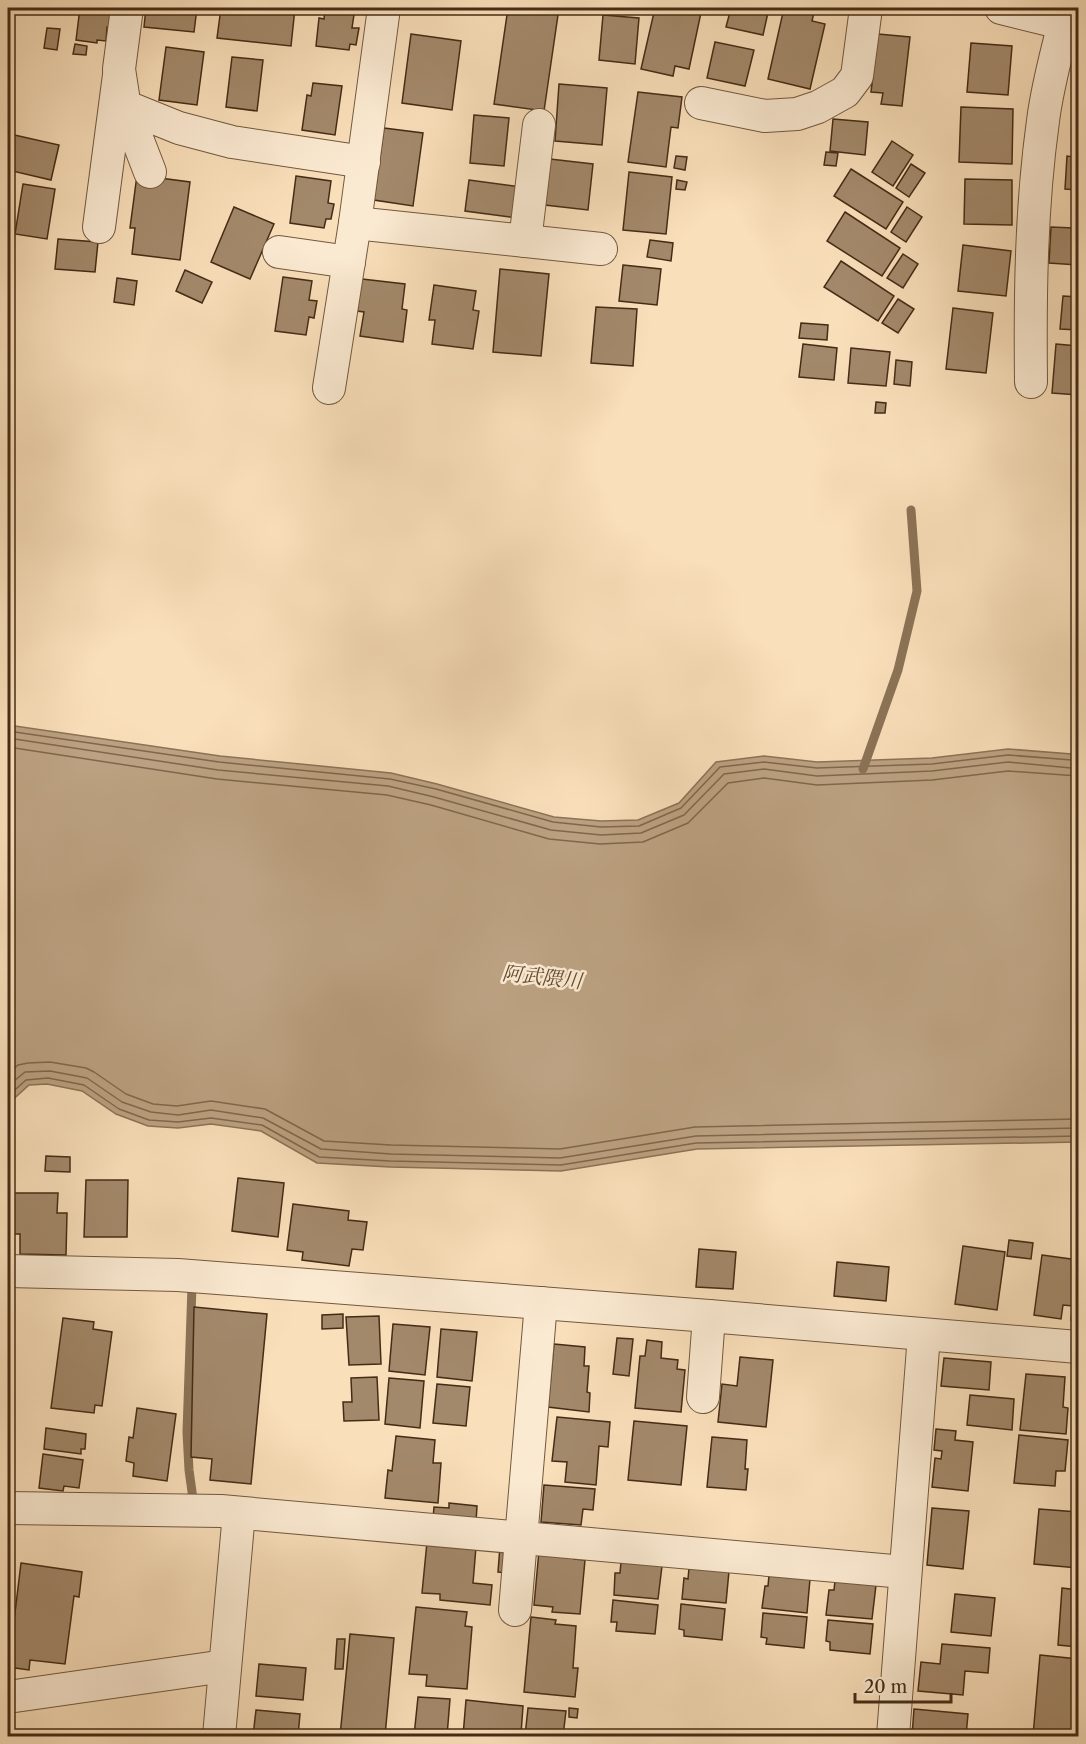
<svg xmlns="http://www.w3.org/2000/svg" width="1086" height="1744" viewBox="0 0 1086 1744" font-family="'Libre Caslon Text','Noto Serif JP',serif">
  <rect width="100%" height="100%" fill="#f9dfba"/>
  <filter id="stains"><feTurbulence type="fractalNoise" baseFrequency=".00333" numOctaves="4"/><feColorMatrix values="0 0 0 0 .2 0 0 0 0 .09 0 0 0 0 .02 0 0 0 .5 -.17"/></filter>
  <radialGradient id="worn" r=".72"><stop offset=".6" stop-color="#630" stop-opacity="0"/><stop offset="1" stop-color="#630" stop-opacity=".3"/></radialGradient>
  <!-- water -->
  <path fill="#bca282" stroke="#8c7356" stroke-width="1.5" d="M8 725 220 756 391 773 437 784 554 817 601 821 638 820 679 803 716 762 764 756 817 762 932 758 1008 749 1072 754 1078 753V1142L697 1149 561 1171 390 1167 317 1163 261 1131 211 1124 178 1128 148 1126 116 1114 82 1091 47 1084 29 1085 8 1104Z"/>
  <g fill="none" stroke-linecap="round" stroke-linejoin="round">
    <!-- shore -->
    <g stroke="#80674c" stroke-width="1.5">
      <path d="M8 731 219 762 390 779 436 789 553 822 601 827 639 826 681 808 720 767 764 762 817 768 932 764 1008 755 1072 760 1078 759"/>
      <path d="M8 738 218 770 388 786 434 797 551 830 601 835 641 833 684 815 724 774 764 769 817 776 932 771 1008 762 1071 768 1078 767"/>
      <path d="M8 747 217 779 387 795 431 805 549 839 600 844 643 842 688 823 728 783 764 778 817 785 932 780 1008 771 1078 776"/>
      <path d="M8 1074 18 1065 28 1063 50 1062 86 1068 94 1072 126 1094 153 1104 177 1106 211 1101 265 1109 324 1141 391 1145 560 1149 695 1127 1078 1119"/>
      <path d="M8 1086 25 1072 50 1071 87 1078 122 1102 151 1112 178 1115 211 1110 263 1118 321 1149 391 1154 560 1158 696 1136 1078 1128"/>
      <path d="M8 1096 26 1080 48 1078 84 1085 119 1109 149 1120 178 1122 211 1118 262 1125 319 1157 390 1161 561 1165 696 1143 1078 1136"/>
    </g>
    <!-- stream -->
    <g stroke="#8c7356" stroke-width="9">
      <path d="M863 769 898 670 917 591 911 510"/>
      <path d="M184 1499H193L189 1470 187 1432 192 1286"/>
    </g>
  </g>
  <!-- building -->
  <g fill="#a3896b" stroke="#452c15" stroke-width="1.5">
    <path d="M80 8H107V11H113L112 27H107L106 41 97 40V43L76 40Z"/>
    <path d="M146 8H197L194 32 144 27Z"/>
    <path d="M221 8H295L291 46 217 38Z"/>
    <path d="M325 8H355L352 28H359L356 45 350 44 349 50 316 46 319 18 324 19Z"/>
    <path d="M508 8H559L544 111 494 104Z"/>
    <path d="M655 8H702L689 69 675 66 673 76 641 69Z"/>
    <path d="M731 8H769L763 35 726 27Z"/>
    <path d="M784 8H815L812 21 825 24 810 89 768 79Z"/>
    <path d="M603 15 639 18 635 64 599 60Z"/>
    <path d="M47 28 60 29 57 50 44 48Z"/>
    <path d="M411 34 461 41 452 110 402 103Z"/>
    <path d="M878 34 910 37 902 106 881 104 883 93 871 92Z"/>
    <path d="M715 42 754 50 745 86 707 78Z"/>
    <path d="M971 43 1012 46 1008 95 967 92Z"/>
    <path d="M75 44 87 46 86 55 73 54Z"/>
    <path d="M166 47 204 52 197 105 159 100Z"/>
    <path d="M232 57 263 60 257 111 226 107Z"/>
    <path d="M1076 71H1078V129L1072 128Z"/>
    <path d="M313 83 342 86 335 135 302 130 307 95 311 96Z"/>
    <path d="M559 84 607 88 602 145 555 141Z"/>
    <path d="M638 92 682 97 678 128 671 127 666 167 628 162Z"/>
    <path d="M961 107 1013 109 1012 164 959 162Z"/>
    <path d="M474 115 509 118 504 166 470 163Z"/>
    <path d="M833 119 868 122 865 155 830 151Z"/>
    <path d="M384 128 423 133 413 206 374 200Z"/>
    <path d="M10 134 59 145 51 180 8 170V143Z"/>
    <path d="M1075 140H1078V190L1065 189 1067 156 1074 157Z"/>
    <path d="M892 141 913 155 893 186 872 172Z"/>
    <path d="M826 152 838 153 836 166 824 165Z"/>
    <path d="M676 156 687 157 685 170 674 168Z"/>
    <path d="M550 159 593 164 588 210 545 205Z"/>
    <path d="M911 164 925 173 909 197 896 188Z"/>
    <path d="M851 169 903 202 886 229 834 196Z"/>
    <path d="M629 172 672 177 666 234 623 230Z"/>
    <path d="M137 175 190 182 180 260 132 254 135 228H130Z"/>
    <path d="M296 176 331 181 328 203 334 204 331 219H326L324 228 290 223Z"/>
    <path d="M965 179 1012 180V225L964 224Z"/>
    <path d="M469 180 521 187 517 218 465 211Z"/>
    <path d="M677 180 687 182 685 190 676 189Z"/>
    <path d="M23 184 55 189 47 239 15 234Z"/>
    <path d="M234 207 274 224 250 279 211 262Z"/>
    <path d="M907 207 922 217 906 242 891 232Z"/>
    <path d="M845 212 900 248 882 276 827 241Z"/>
    <path d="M1075 214H1078V265L1049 263 1051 227 1074 228Z"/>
    <path d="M58 239 98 242 95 272 55 269Z"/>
    <path d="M650 240 673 243 671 261 647 257Z"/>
    <path d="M963 245 1011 251 1006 296 958 291Z"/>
    <path d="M903 254 918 264 903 288 887 278Z"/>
    <path d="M841 261 894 296 878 321 824 287Z"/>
    <path d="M623 265 661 269 657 305 619 301Z"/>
    <path d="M500 269 549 274 541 356 493 352Z"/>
    <path d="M185 270 212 282 202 303 176 291Z"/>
    <path d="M283 277 312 281 309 300 317 301 314 318 309 317 306 335 275 331Z"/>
    <path d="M117 278 137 281 134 305 114 302Z"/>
    <path d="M362 279 405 284 402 309 407 310 403 342 360 336 364 312 357 311Z"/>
    <path d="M434 285 476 291 473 310 479 311 473 349 432 344 435 320H429Z"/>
    <path d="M1063 296 1078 297V330L1060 329Z"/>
    <path d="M898 299 914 309 898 333 882 323Z"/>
    <path d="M596 307 637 309 633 366 591 363Z"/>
    <path d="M953 308 993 313 986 373 946 369Z"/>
    <path d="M801 323 828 325 827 340 799 338Z"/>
    <path d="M803 344 837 348 834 380 799 377Z"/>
    <path d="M1056 344 1078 346V395L1052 393Z"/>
    <path d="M851 348 890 352 886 386 848 383Z"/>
    <path d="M896 360 912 362 910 386 894 384Z"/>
    <path d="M876 402 886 403 885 413H875Z"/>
    <path d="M46 1156 70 1157V1172L45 1171Z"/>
    <path d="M238 1178 284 1183 278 1237 232 1231Z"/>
    <path d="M86 1180H128L127 1237H84Z"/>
    <path d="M12 1193H58L57 1213H67L66 1255 20 1254V1234H11Z"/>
    <path d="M293 1204 349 1211 348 1220 367 1222 363 1250 352 1249 349 1266 302 1260 303 1252 287 1250Z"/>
    <path d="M1009 1240 1033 1243 1031 1259 1007 1256Z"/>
    <path d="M963 1246 1005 1252 997 1310 955 1304Z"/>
    <path d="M699 1249 736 1252 733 1289 696 1287Z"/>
    <path d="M1042 1255 1078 1260V1321L1071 1320 1073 1306 1063 1305 1061 1319 1034 1315Z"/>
    <path d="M837 1262 889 1267 886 1301 834 1296Z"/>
    <path d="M194 1307 267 1314 251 1484 210 1480 212 1459 191 1457Z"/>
    <path d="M343 1314V1328L322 1329V1315Z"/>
    <path d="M379 1316 381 1364 349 1365 346 1317Z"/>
    <path d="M63 1318 94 1322 93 1329 112 1332 102 1406 95 1405 94 1413 51 1408Z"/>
    <path d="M393 1324 430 1327 425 1375 389 1371Z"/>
    <path d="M441 1329 477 1332 472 1381 437 1377Z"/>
    <path d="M617 1338 633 1339 629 1376 613 1374Z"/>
    <path d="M647 1340 662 1342 661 1358 678 1360 677 1369 685 1370 681 1412 635 1408 640 1356H645Z"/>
    <path d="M554 1344 585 1347 584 1366H589L587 1392 590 1393 589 1412 548 1407Z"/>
    <path d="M740 1357 773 1360 766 1427 718 1422 722 1384 737 1386Z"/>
    <path d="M944 1358 991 1362 989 1390 941 1386Z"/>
    <path d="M1026 1374 1065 1377 1063 1407 1068 1408 1066 1434 1020 1430Z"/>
    <path d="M377 1377 379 1420 344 1421 343 1402H352L351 1378Z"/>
    <path d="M389 1378 424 1381 420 1428 385 1424Z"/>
    <path d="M437 1384 470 1387 466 1426 433 1423Z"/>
    <path d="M970 1395 1014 1399 1012 1430 967 1425Z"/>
    <path d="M137 1408 176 1414 167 1481 133 1476 134 1463 126 1461 129 1437 133 1438Z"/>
    <path d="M557 1417 610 1422 608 1447 599 1446 596 1485 565 1482 567 1462 552 1461Z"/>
    <path d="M634 1421 687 1426 681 1485 628 1480Z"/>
    <path d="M46 1428 86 1434 85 1449H81V1454L44 1449Z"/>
    <path d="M936 1429 956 1431 955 1440 973 1442 968 1491 932 1487 935 1458 941 1459 942 1451 934 1450Z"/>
    <path d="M1019 1435 1068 1440 1065 1471H1056L1055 1486 1014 1483Z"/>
    <path d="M396 1436 435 1440 433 1463H441L438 1503 385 1498 388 1470 392 1471Z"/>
    <path d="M712 1437 747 1440 745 1469H748L746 1490 707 1487Z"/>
    <path d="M43 1454 83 1460 79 1488 64 1486 63 1491 39 1488Z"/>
    <path d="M544 1485 595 1489 593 1510 583 1509 581 1525 541 1522Z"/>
    <path d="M449 1503 477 1506 476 1522 433 1518 434 1507 449 1508Z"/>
    <path d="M932 1508 969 1511 963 1569 927 1565Z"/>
    <path d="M1039 1509 1078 1512V1568L1034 1564Z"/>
    <path d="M427 1542 476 1547 473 1583 492 1585 490 1605 440 1600V1594L422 1593Z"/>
    <path d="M500 1546 513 1547 511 1573 498 1572Z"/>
    <path d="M539 1551 574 1554V1559L585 1560 580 1614 552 1612 553 1607 534 1605Z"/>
    <path d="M621 1562 662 1566 658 1599 614 1595 615 1573H620Z"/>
    <path d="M21 1563 82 1572 79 1597 74 1596 65 1664 30 1660 29 1670 8 1667V1629H13Z"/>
    <path d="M689 1568 729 1571 726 1603 682 1599 684 1578 688 1579Z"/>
    <path d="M769 1575 810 1579 807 1613 762 1608 765 1586H768Z"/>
    <path d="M835 1581 876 1585 872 1619 826 1615 829 1590H834Z"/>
    <path d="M1062 1588 1078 1590V1647L1058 1645Z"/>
    <path d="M955 1594 995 1598 991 1636 951 1632Z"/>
    <path d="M613 1600 658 1605 655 1634 616 1631 617 1622H611Z"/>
    <path d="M681 1604 725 1609 722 1640 684 1636V1630L679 1629Z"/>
    <path d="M416 1607 467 1612 465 1626 472 1627 467 1689 426 1686 427 1675 409 1674Z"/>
    <path d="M763 1613 807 1617 804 1648 766 1644 767 1638 761 1637Z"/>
    <path d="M531 1617 556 1620 555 1624 576 1626 573 1668H578L575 1697 524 1692Z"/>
    <path d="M828 1620 873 1624 870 1654 830 1650V1642L826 1641Z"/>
    <path d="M350 1634 394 1638 385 1736H340Z"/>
    <path d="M337 1639H345L343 1669H335Z"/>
    <path d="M942 1644 990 1648 988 1673 965 1671 963 1695 918 1691 921 1662 940 1664Z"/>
    <path d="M1040 1655 1078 1659V1736H1033Z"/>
    <path d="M259 1664 306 1668 303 1700 256 1696Z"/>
    <path d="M418 1697 450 1699 447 1736H414Z"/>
    <path d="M466 1700 523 1706 521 1734 508 1733 507 1736H463Z"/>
    <path d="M528 1708 566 1711 563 1736H525Z"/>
    <path d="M569 1708 578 1709 577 1718 569 1717Z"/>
    <path d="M914 1709 968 1714 966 1736H912Z"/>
    <path d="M256 1710 300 1714 298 1736H253Z"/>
  </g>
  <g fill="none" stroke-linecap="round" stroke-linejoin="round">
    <!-- minor casing -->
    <g stroke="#72593e" stroke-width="34">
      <g id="minor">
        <path d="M1001 8 1078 27"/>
        <path d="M123 95 119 69 127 8"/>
        <path d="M701 103 765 116 797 114 818 107 845 92 857 76 866 8"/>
        <path d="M150 172 135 133 127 107 179 128 232 142 364 162"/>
        <path d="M355 223 601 249"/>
        <path d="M99 227 119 75"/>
        <path d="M525 241 539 125"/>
        <path d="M279 252 349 262"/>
        <path d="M1031 382C1030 295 1031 207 1043 121 1047 88 1056 56 1064 23"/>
        <path d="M329 388 355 223 384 8"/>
        <path d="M8 1271 178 1275 709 1316 1078 1347"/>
        <path d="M703 1397 709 1316"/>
        <path d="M8 1508 221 1511 904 1572"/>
        <path d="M515 1610 541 1303"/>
        <path d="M8 1697 225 1666"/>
        <path d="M219 1736 239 1513"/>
        <path d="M893 1736 924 1335"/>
      </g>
    </g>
    <!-- minor -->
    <use href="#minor" stroke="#fbead2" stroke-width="32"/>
  </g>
  <g text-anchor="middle" stroke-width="5" stroke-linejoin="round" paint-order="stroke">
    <!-- water labels -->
    <g font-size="20" font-style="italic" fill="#634a30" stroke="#fbead2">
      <text transform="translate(542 977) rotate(6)" y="7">阿武隈川</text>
    </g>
  </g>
  <!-- margin -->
  <rect width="1086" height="1744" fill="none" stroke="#f9dfba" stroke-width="30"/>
  <rect x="9" y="9" width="1068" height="1726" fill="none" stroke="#452c15" stroke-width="3"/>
  <rect x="15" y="15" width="1056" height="1714" fill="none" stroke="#452c15" stroke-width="1.5"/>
  <!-- scale -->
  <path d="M855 1693v9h96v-9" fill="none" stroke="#452c15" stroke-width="3"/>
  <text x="864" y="1693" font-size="18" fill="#452c15" stroke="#fbead2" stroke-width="4.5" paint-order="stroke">20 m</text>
  <rect width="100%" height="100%" filter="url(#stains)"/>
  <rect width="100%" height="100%" fill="url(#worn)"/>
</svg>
